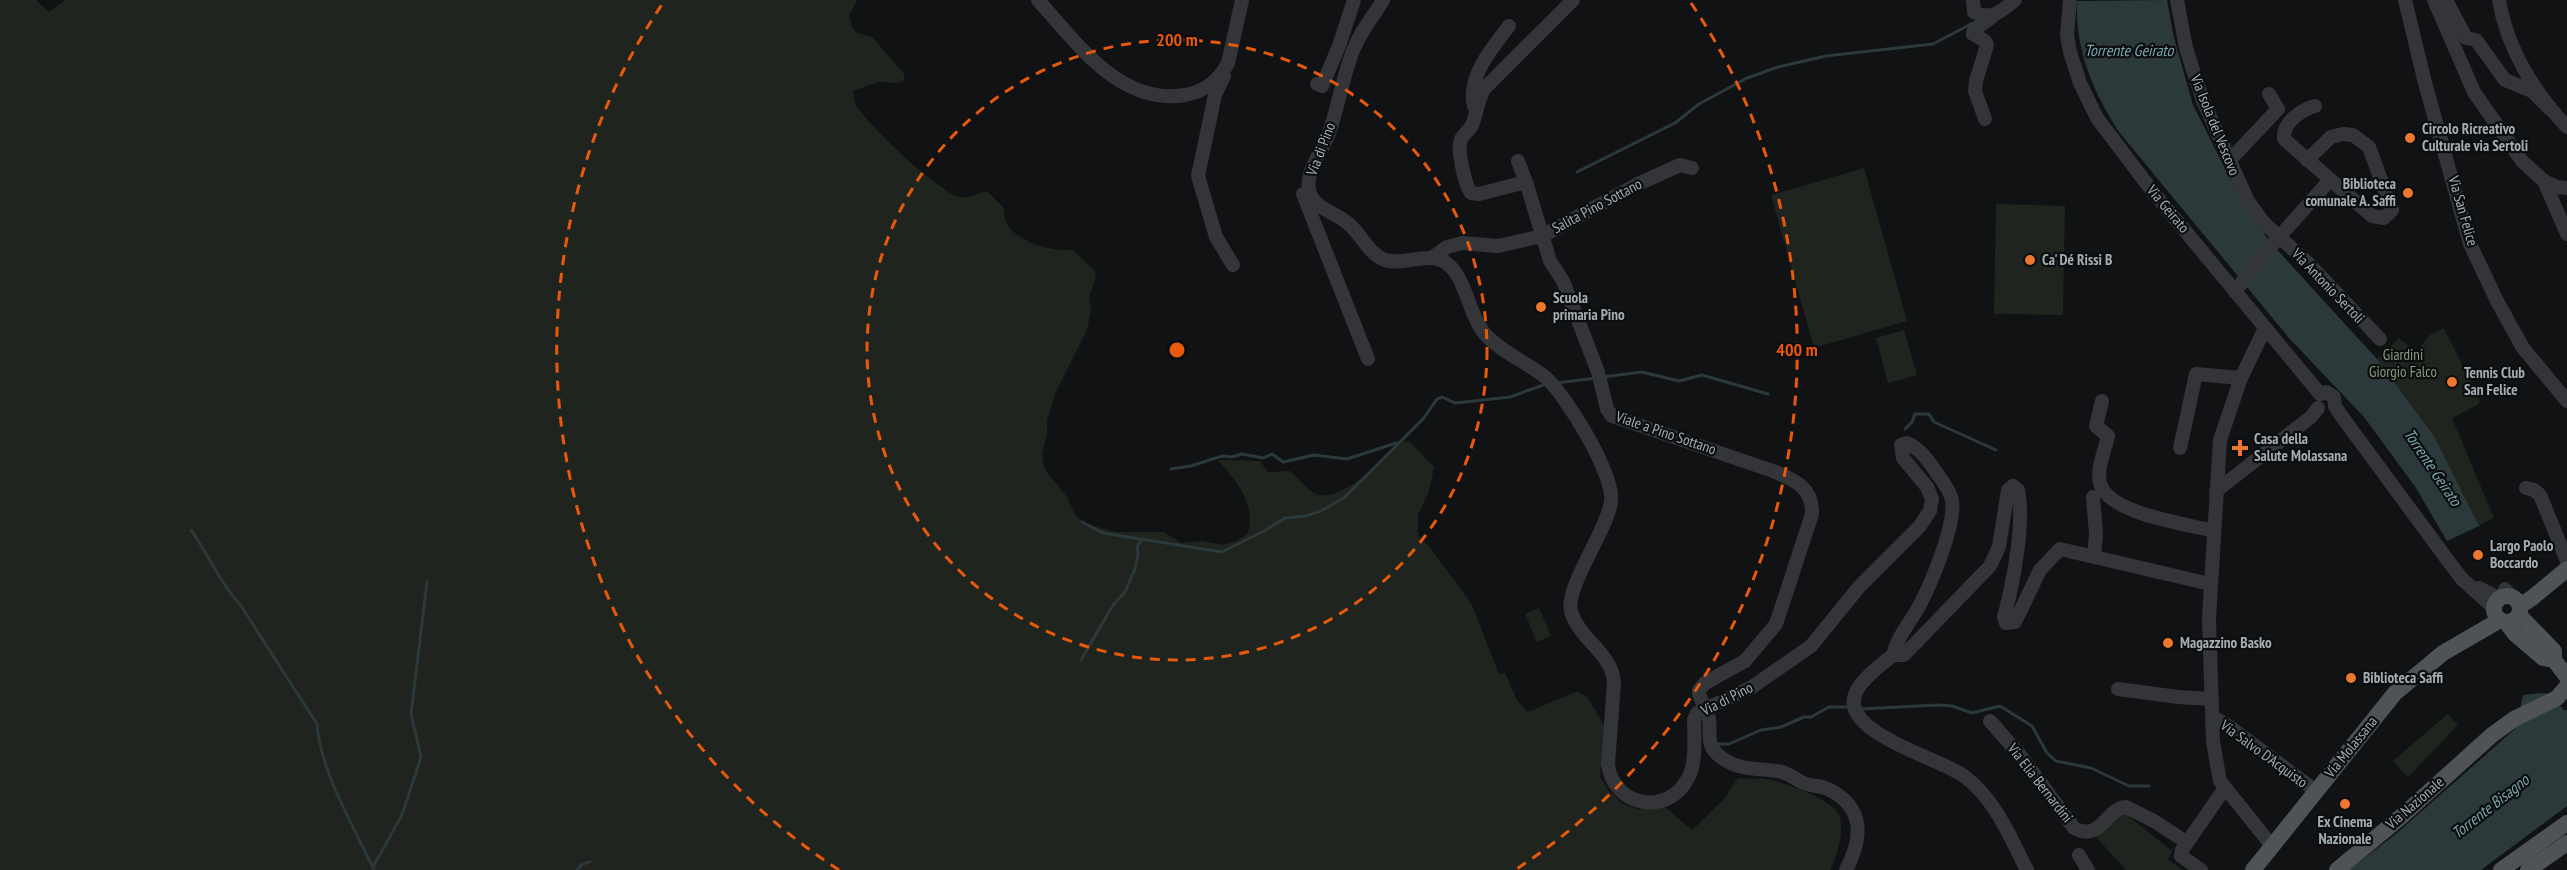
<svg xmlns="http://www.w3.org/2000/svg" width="2567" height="870" viewBox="0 0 2567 870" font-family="'PT Sans Narrow',sans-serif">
  <rect width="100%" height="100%" fill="#111213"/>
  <!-- green -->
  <g fill="#1f251e">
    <path d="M0 0H36L49 12 66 0H857L849 16 853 29 858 33 872 37 904 74V80L898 83 878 82 853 91C854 96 854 101 856 105 868 125 938 192 960 197 968 199 979 193 987 191L1004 208C1001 239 1048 252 1073 250L1094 270 1096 277 1089 297 1091 310 1087 330 1055 394 1047 420V434L1042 454 1044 468 1067 497 1076 516 1087 524 1115 532H1164L1181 543 1202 541 1223 545 1237 541 1248 533C1256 503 1237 482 1218 460L1260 461 1268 472 1290 471C1297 477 1305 487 1314 493 1338 507 1387 457 1403 441L1410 442 1434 467 1429 491 1418 515V536L1429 546 1472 605 1499 674 1505 673 1517 700 1528 712 1578 691 1587 697 1604 725 1600 777 1609 791 1623 804 1638 809 1664 806 1692 830 1723 800 1738 778C1747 779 1757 778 1766 779 1781 781 1829 799 1837 812 1847 827 1837 855 1830 870H0Z"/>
    <path d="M1864 168 1907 321 1814 348 1771 195Z"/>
    <path d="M1996 204 2065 206 2063 315 1994 314Z"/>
    <path d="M2444 328 2480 400 2479 404 2452 418 2494 518 2479 526 2434 436 2377 359 2399 338 2416 352 2430 335Z"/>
    <path d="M1904 330 1917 375 1888 383 1876 338Z"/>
    <path d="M1539 608 1551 636 1537 642 1525 614Z"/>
    <path d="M2448 714 2458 725 2408 777 2393 761Z"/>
    <path d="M2123 812 2172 851 2168 860 2183 870H2126L2096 837Z"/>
  </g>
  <!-- water -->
  <g fill="#2b393b">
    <path d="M2167 0 2174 38 2193 105 2244 206 2271 243 2377 359 2434 436 2479 526 2447 541 2416 488 2364 417 2289 338 2119 132C2093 91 2075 50 2077 1Z"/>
    <path d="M2541 693 2549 694 2564 710H2567V806L2481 870H2349L2397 833 2516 728 2523 695Z"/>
  </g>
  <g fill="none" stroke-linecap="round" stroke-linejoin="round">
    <!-- stream -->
    <g stroke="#2b393b" stroke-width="3">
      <path d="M1577 172 1675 123 1699 104 1747 78 1778 67 1826 56 1933 44 1973 23"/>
      <path d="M1603 377 1642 372 1679 381 1702 375 1768 394"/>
      <path d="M1556 383 1597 378"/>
      <path d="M1905 429 1912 422 1915 414H1929L1934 422 1996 450"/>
      <path d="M1171 469 1191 466 1222 456 1232 457 1242 454 1263 458 1272 454 1283 462 1314 455 1347 459 1396 443"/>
      <path d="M1082 522 1103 533 1222 552 1264 531 1285 518 1305 516 1321 511 1345 497 1423 419 1437 399 1442 397 1455 403 1510 397 1546 384"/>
      <path d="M191 530C209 555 220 583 241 606L317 724C320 771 354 827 374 870"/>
      <path d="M1081 660 1113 605 1125 592 1135 569 1138 554 1137 547 1142 539"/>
      <path d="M1861 709 1938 705 1952 706 1972 713 2000 706 2032 726 2047 753 2056 761 2091 768 2129 786H2149"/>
      <path d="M1717 744H1729L1761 730 1781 727 1804 717H1811L1829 707H1852"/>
      <path d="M373 867 402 815 421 757 411 714 427 582"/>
      <path d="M577 870 582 864 590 862"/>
    </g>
    <!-- minor -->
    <g stroke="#333538" stroke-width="14">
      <path d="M1038 0C1076 42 1120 106 1185 95 1204 92 1219 80 1228 63L1242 0"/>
      <path d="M1383 0C1374 16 1362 29 1355 46 1343 73 1339 105 1329 133 1323 151 1301 176 1311 196 1318 210 1339 214 1350 225 1362 236 1369 254 1385 260 1403 266 1427 252 1443 261 1466 273 1468 315 1485 334 1501 352 1526 362 1544 376 1565 393 1615 475 1611 502 1607 531 1565 587 1571 611 1579 640 1612 652 1614 683L1608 764C1613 807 1667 816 1687 780 1697 764 1694 739 1694 720L1697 713 1752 687 1811 646 1859 587 1919 527 1930 511 1932 499 1927 487 1903 458 1901 445 1907 443C1919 448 1929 461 1936 472 1942 480 1950 490 1952 500 1956 525 1930 587 1917 610 1908 625 1897 638 1893 655"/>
      <path d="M1573 0 1484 89C1478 100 1477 113 1472 125 1469 132 1461 134 1460 143 1458 153 1465 185 1471 193L1479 194 1522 183 1527 185 1550 261 1563 281 1598 372 1607 409 1612 416 1773 471C1794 480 1813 487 1812 514L1776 624 1745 661 1705 683 1699 690V693C1701 702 1707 710 1709 719 1711 732 1706 744 1717 754 1737 771 1753 768 1777 771 1788 772 1796 780 1806 784 1813 786 1821 786 1828 789 1865 807 1863 838 1846 870"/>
      <path d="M1973 0 1974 12C1991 21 2002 11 2015 0"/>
      <path d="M2070 0 2067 35 2070 52 2080 83 2097 118 2153 192 2320 394"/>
      <path d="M2177 0 2186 48 2203 101 2248 201 2264 223 2309 264 2380 339"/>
      <path d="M2405 0 2425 83 2470 244 2497 301 2523 348 2567 401"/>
      <path d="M2434 0 2474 92 2522 161 2544 181 2557 187 2567 188"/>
      <path d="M2446 0 2466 38 2476 40 2505 80 2532 91 2550 109"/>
      <path d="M2499 0C2507 48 2534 92 2567 127"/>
      <path d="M1224 76 1215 95 1198 176 1216 237 1233 265"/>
      <path d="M1317 84 1322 86 1339 46 1354 0"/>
      <path d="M1474 106C1467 77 1492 48 1509 26"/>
      <path d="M1985 119 1975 91 1976 81 1987 45 1985 41 1973 34 1974 30 1993 16"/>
      <path d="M2307 160 2331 137 2343 134 2353 135 2369 147 2392 210 2384 218 2372 216 2284 139C2282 123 2301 110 2315 106"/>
      <path d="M1518 161 1527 185"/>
      <path d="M2229 161 2278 109 2269 94"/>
      <path d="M2544 181 2567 234"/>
      <path d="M1303 194 1368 359"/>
      <path d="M1432 258 1447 247 1462 243 1498 246 1542 236 1638 184 1680 165 1692 168"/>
      <path d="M2235 292 2256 263 2330 180"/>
      <path d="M2265 328 2241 378 2220 440 2209 618 2213 742 2220 781 2272 846"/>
      <path d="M2320 394 2326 392 2334 397 2335 406 2340 414 2449 562 2462 579 2494 608"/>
      <path d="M2102 401 2096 426 2108 436C2105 450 2095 472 2101 486 2112 514 2187 524 2214 531"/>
      <path d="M2180 448 2196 374 2241 378"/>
      <path d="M2526 488 2534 490 2540 495 2567 561"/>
      <path d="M2216 491 2311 417 2318 408"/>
      <path d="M2093 497 2096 534 2094 557"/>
      <path d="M2479 588 2499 598"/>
      <path d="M2505 589 2512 597"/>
      <path d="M1893 655H1904L1990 566 1999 547 2008 490 2013 486 2018 490C2025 523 2013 584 2004 617L2006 623 2015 622 2040 570 2060 549 2210 584"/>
      <path d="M1893 655C1881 665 1865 676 1857 690 1834 732 1940 758 1964 776 1995 799 2010 837 2027 870"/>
      <path d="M2118 689 2178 697 2210 699"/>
      <path d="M2213 717 2230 727 2316 791"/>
      <path d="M1990 721 2020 755 2074 828C2101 843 2107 807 2126 807L2154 821 2186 842"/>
      <path d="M2079 855 2088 870"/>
      <path d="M2201 870 2181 856 2182 850 2225 788"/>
    </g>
    <!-- major -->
    <g stroke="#4f5357" stroke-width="16">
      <circle cx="2507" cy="609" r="13"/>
      <path d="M2520 606 2532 598 2567 569"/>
      <path d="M2519 615 2554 651V660"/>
      <path d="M2506 622 2515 634 2543 658 2554 660 2567 677"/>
      <path d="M2253 870 2395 693 2443 653 2500 620"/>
      <path d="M2337 870 2402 816 2492 735 2514 719 2557 698 2567 686"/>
      <path d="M2501 870 2567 823"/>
      <path d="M2528 870 2567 843"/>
    </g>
  </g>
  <!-- distance rings -->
  <g fill="none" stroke="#e8590c" stroke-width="3" stroke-dasharray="10 8">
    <circle cx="1177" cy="350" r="310"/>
    <path d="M839 870A620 620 0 0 1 663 3M1691 3A620 620 0 0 1 1515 870"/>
  </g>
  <!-- markers -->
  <g fill="#ed772f" stroke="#0c0d0e" stroke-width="2">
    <circle cx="2410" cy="138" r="6"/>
    <circle cx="2408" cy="193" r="6"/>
    <circle cx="2030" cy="260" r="6"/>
    <circle cx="1541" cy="307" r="6"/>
    <circle cx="2452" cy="382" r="6"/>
    <path d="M2237 439h6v6h6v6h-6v6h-6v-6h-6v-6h6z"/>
    <circle cx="2478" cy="555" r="6"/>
    <circle cx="2168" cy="643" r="6"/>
    <circle cx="2351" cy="678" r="6"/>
    <circle cx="2345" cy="804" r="6"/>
  </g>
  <g text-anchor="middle" stroke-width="4.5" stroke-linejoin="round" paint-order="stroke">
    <!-- street labels -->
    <g font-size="15" fill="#a3adb3" stroke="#0c0d0e">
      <text transform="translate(2215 125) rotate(68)" y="5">Via Isola del Vescovo</text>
      <text transform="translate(1321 149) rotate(-69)" y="5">Via di Pino</text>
      <text transform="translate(1597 206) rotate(-28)" y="5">Salita Pino Sottano</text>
      <text transform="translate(2168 209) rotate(50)" y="5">Via Geirato</text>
      <text transform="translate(2463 211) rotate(74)" y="5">Via San Felice</text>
      <text transform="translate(2328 286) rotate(46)" y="5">Via Antonio Sertoli</text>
      <text transform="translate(1666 433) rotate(19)" y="5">Viale a Pino Sottano</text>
      <text transform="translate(1727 699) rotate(-27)" y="5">Via di Pino</text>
      <text transform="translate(2351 747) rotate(-51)" y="5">Via Molassana</text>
      <text transform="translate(2264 754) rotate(36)" y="5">Via Salvo D'Acquisto</text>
      <text transform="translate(2040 783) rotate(52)" y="5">Via Elia Bernardini</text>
      <text transform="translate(2415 803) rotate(-41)" y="5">Via Nazionale</text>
    </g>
    <!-- poi labels -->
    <g font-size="15" font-weight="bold" fill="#a3adb3" stroke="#0c0d0e" text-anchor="start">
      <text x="2422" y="134">Circolo Ricreativo<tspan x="2422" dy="17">Culturale via Sertoli</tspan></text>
      <text x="2396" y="189" text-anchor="end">Biblioteca<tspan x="2396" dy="17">comunale A. Saffi</tspan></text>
      <text x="2042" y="265">Ca' Dé Rissi B</text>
      <text x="1553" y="303">Scuola<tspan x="1553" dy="17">primaria Pino</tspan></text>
      <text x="2464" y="378">Tennis Club<tspan x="2464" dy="17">San Felice</tspan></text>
      <text x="2254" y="444">Casa della<tspan x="2254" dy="17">Salute Molassana</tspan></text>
      <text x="2490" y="551">Largo Paolo<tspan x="2490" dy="17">Boccardo</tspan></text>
      <text x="2180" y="648">Magazzino Basko</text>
      <text x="2363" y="683">Biblioteca Saffi</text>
      <text x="2345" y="827" text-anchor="middle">Ex Cinema<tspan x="2345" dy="17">Nazionale</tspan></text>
    </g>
    <!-- park labels -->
    <g font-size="15" fill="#829e7a" stroke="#0c0d0e">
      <text x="2403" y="360">Giardini<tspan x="2403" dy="17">Giorgio Falco</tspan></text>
    </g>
    <!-- water labels -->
    <g font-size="16" font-style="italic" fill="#7aa5ae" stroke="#0c0d0e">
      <text x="2129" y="56">Torrente Geirato</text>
      <text transform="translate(2433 467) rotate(56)" y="6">Torrente Geirato</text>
      <text transform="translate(2490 806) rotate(-38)" y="6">Torrente Bisagno</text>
    </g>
  </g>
  <circle cx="1177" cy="350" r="9" fill="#e8590c" stroke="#0c0d0e" stroke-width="3"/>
  <g font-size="18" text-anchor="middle" font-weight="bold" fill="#e8590c" stroke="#0c0d0e" stroke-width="4.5" stroke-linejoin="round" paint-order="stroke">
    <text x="1177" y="46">200 m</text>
    <text x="1797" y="356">400 m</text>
  </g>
</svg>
